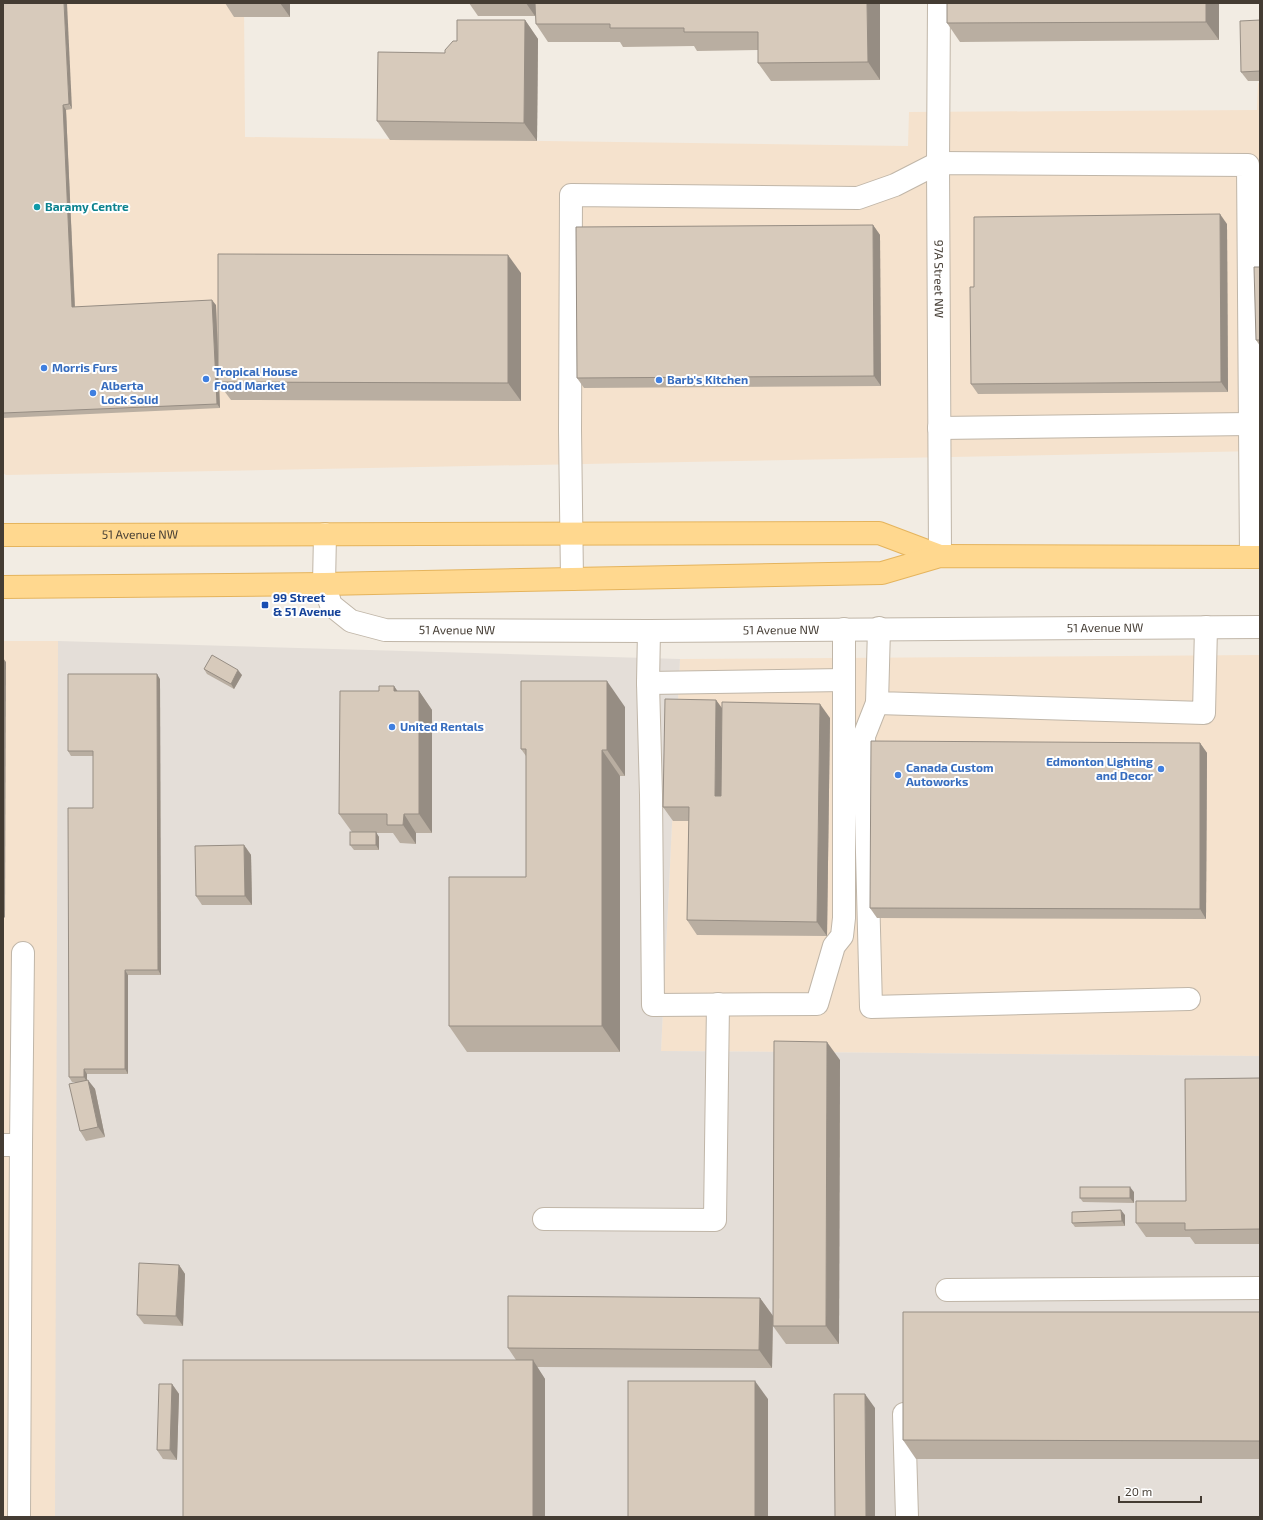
<svg xmlns="http://www.w3.org/2000/svg" width="1263" height="1520" viewBox="0 0 1263 1520" font-family="'Exo 2',sans-serif">
  <rect width="100%" height="100%" fill="#f2ece3"/>
  <!-- commercial -->
  <g fill="#f5e2cd">
    <path d="M3 3H244L245 137 908 146 909 112 1257 110 1258 83H1260V451L6 475 3 473Z"/>
    <path d="M3 641H58L68 1517H3Z"/>
    <path d="M1260 655V1056L661 1051 680 659Z"/>
  </g>
  <!-- industrial -->
  <path fill="#e4ded8" d="M58 641 680 659 661 1051 1260 1056V1517H55Z"/>
  <g fill="none" stroke-linecap="round" stroke-linejoin="round">
    <!-- minor casing -->
    <g stroke="#c0b6a8" stroke-width="24">
      <g id="minor">
        <path id="s1" d="M939 3 938 163 940 556"/>
        <path d="M939 428 1249 424"/>
        <path id="s2" d="M325 534 324 584 331 605 351 621 385 630 649 631 1260 627"/>
        <path d="M572 579 570 430 571 195 858 198 895 185 938 163 1248 165 1251 557"/>
        <path d="M879 628 877 703 1204 713 1206 627"/>
        <path d="M649 631 648 683 651 795 653 1005 817 1004 834 946 842 936 844 918V629"/>
        <path d="M648 683 844 680"/>
        <path d="M877 703 864 736 871 1007 1189 999"/>
        <path d="M3 1145H21L19 1517"/>
        <path d="M21 1145 23 953"/>
        <path d="M544 1219 715 1220 718 1004"/>
        <path d="M947 1290 1260 1288"/>
        <path d="M904 1414 907 1517"/>
      </g>
    </g>
    <!-- major casing -->
    <g stroke="#e5b45d" stroke-width="24">
      <g id="major">
        <path id="s3" d="M3 535 879 533 940 556"/>
        <path d="M3 587 324 584 882 573 940 556 1260 557"/>
      </g>
    </g>
    <!-- minor -->
    <use href="#minor" stroke="#fff" stroke-width="22"/>
    <!-- major -->
    <use href="#major" stroke="#ffd88f" stroke-width="22"/>
  </g>
  <!-- wall -->
  <g fill="#b9aea1">
    <path d="M3 3 72 109 66 110 75 307 216 305 218 355 521 273V401L231 400 219 384 220 408 3 418Z"/>
    <path d="M225 3H290V17H234Z"/>
    <path d="M469 3H535V16H478Z"/>
    <path d="M535 3H880V80L771 81 758 63V50L697 51 694 46 623 47 620 42H548L536 24Z"/>
    <path d="M1219 3V40L960 42 947 23Z"/>
    <path d="M525 20 538 39 537 141 390 140 377 121 457 41Z"/>
    <path d="M1260 20V81H1248L1241 72Z"/>
    <path d="M1227 224 1228 392 978 394 971 384 974 287Z"/>
    <path d="M873 225 880 235 881 386 584 388 577 378Z"/>
    <path d="M1260 267V346L1256 340Z"/>
    <path d="M204 669 242 675 234 689 207 674Z"/>
    <path d="M160 679 161 975H128V1074H87V1080L95 1089 105 1137 86 1141 80 1131 75 1082H72L69 1077 93 808V756H71L68 751Z"/>
    <path d="M394 686 397 691H419L432 710V833H416V844L400 843 393 833H376L379 837V850H354L350 845 352 832 339 814 379 691Z"/>
    <path d="M716 700 722 708 830 718 827 936 697 935 687 920 689 821H673L663 807Z"/>
    <path d="M625 707V776H620V1052H467L449 1026 526 877V756L521 749Z"/>
    <path d="M1200 743 1207 753 1206 919 877 918 870 908Z"/>
    <path d="M244 845 251 855 252 905H202L196 896Z"/>
    <path d="M840 1060 839 1344H786L773 1326Z"/>
    <path d="M1260 1078V1244H1195L1190 1237H1146L1136 1223 1186 1201Z"/>
    <path d="M1134 1192V1203L1083 1202 1080 1198Z"/>
    <path d="M1125 1215V1226L1075 1227 1072 1223Z"/>
    <path d="M179 1265 185 1274 183 1326 144 1324 137 1315Z"/>
    <path d="M760 1298 773 1316 772 1368 537 1367 545 1379V1517L516 1360 508 1348Z"/>
    <path d="M1260 1312V1459H916L903 1440Z"/>
    <path d="M172 1384 179 1394 177 1460 163 1459 157 1450Z"/>
  </g>
  <!-- shaded-wall -->
  <g fill="#968d83">
    <path d="M64 3H67L72 109 69 104Z"/>
    <path d="M280 3H290V17Z"/>
    <path d="M526 3H535V16Z"/>
    <path d="M867 3H880V80L868 62Z"/>
    <path d="M1206 3H1219V40L1206 22Z"/>
    <path d="M525 20 538 39 537 141 524 123Z"/>
    <path d="M63 105 66 110 75 312 72 307Z"/>
    <path d="M1220 214 1227 224 1228 392 1221 382Z"/>
    <path d="M873 225 880 235 881 386 874 376Z"/>
    <path d="M508 255 521 273V401L508 383Z"/>
    <path d="M212 300 216 305 219 382H218L219 384 220 408 217 404Z"/>
    <path d="M3 658 6 662 5 918 3 916Z"/>
    <path d="M238 670 242 675 234 689 231 684Z"/>
    <path d="M157 674 160 679 161 975 158 970Z"/>
    <path d="M607 681 625 707V776L607 750Z"/>
    <path d="M394 686 407 705 394 691Z"/>
    <path d="M419 691 432 710V833L419 814Z"/>
    <path d="M716 700 726 714 725 810 715 796Z"/>
    <path d="M820 704 830 718 827 936 817 922Z"/>
    <path d="M1200 743 1207 753 1206 919 1200 909Z"/>
    <path d="M602 750 620 776V1052L602 1026Z"/>
    <path d="M404 814 416 833V844L403 825Z"/>
    <path d="M376 832 379 837V850L376 845Z"/>
    <path d="M244 845 251 855 252 905 245 896Z"/>
    <path d="M125 970 128 975V1074L125 1069Z"/>
    <path d="M827 1042 840 1060 839 1344 826 1326Z"/>
    <path d="M84 1069 87 1074V1082L84 1077Z"/>
    <path d="M88 1080 95 1089 105 1137 98 1127Z"/>
    <path d="M1130 1187 1134 1192V1203L1130 1198Z"/>
    <path d="M1121 1210 1125 1215V1226L1122 1221Z"/>
    <path d="M179 1265 185 1274 183 1326 176 1316Z"/>
    <path d="M760 1298 773 1316 772 1368 759 1350Z"/>
    <path d="M533 1360 545 1379V1517H533Z"/>
    <path d="M755 1381 768 1399V1517H755Z"/>
    <path d="M172 1384 179 1394 177 1460 170 1450Z"/>
    <path d="M865 1394 875 1408V1517H866Z"/>
  </g>
  <!-- building -->
  <g fill="#d7cabb" stroke="#968d83">
    <path d="M3 3H64L69 104 63 105 72 307 212 300 217 404 3 413Z"/>
    <path d="M535 3H867L868 62 758 63V32H684V28H610V24H536Z"/>
    <path d="M947 3H1206V22L947 23Z"/>
    <path d="M457 20H525L524 123 377 121 378 52 445 53V50L453 41H457Z"/>
    <path d="M1260 20V71L1241 72 1240 21Z"/>
    <path d="M1220 214 1221 382 971 384 970 287H974V217Z"/>
    <path d="M873 225 874 376 577 378 576 227Z"/>
    <path d="M218 254 508 255V383L218 382Z"/>
    <path d="M1254 267H1260V340H1256Z"/>
    <path d="M212 655 238 670 231 684 204 669Z"/>
    <path d="M68 674H157L158 970H125V1069H84V1077H69L68 808H93V751H68Z"/>
    <path d="M521 681H607V750H602V1026H449V877H526V749H521Z"/>
    <path d="M379 686H394V691H419V814H404L403 825H387V814H339L340 691H379Z"/>
    <path d="M665 699 716 700 715 796H721L722 702 820 704 817 922 687 920 689 807H663Z"/>
    <path d="M871 741 1200 743V909L870 908Z"/>
    <rect x="350" y="832" width="26" height="13"/>
    <path d="M244 845 245 896H196L195 846Z"/>
    <path d="M774 1041 827 1042 826 1326H773Z"/>
    <path d="M1260 1078V1229L1185 1230V1223H1136V1201H1186L1185 1079Z"/>
    <path d="M88 1080 98 1127 80 1131 69 1084Z"/>
    <rect x="1080" y="1187" width="50" height="11"/>
    <path d="M1121 1210 1122 1221 1072 1223V1212Z"/>
    <path d="M139 1263 179 1265 176 1316 137 1315Z"/>
    <path d="M508 1296 760 1298 759 1350 508 1348Z"/>
    <path d="M903 1312H1260V1441L903 1440Z"/>
    <rect x="183" y="1360" width="350" height="157"/>
    <rect x="628" y="1381" width="127" height="136"/>
    <path d="M159 1384H172L170 1450H157Z"/>
    <path d="M834 1394H865L866 1517H835Z"/>
  </g>
  <!-- markers -->
  <circle fill="#0f9aa8" stroke="#fff" stroke-width="1.5" cx="37" cy="207" r="4"/>
  <g fill="#3f7fe0" stroke="#fff" stroke-width="1.5">
    <circle cx="44" cy="368" r="4"/>
    <circle cx="206" cy="379" r="4"/>
    <circle cx="659" cy="380" r="4"/>
    <circle cx="93" cy="393" r="4"/>
    <circle cx="392" cy="727" r="4"/>
    <circle cx="1161" cy="769" r="4"/>
    <circle cx="898" cy="775" r="4"/>
  </g>
  <rect fill="#1a4fb4" stroke="#fff" stroke-width="1.5" x="261" y="601" width="8" height="8" rx="2"/>
  <g text-anchor="middle" stroke-width="4" stroke-linejoin="round" paint-order="stroke">
    <!-- culture labels -->
    <g font-size="12" font-weight="bold" fill="#0d838f" stroke="#fff" text-anchor="start">
      <text x="45" y="211">Baramy Centre</text>
    </g>
    <!-- street labels -->
    <g font-size="12" fill="#443c33" stroke="#fff">
      <text dy="4" stroke="none"><textPath href="#s1" startOffset="276">97A Street NW</textPath></text>
      <text dy="4" stroke="none"><textPath href="#s3" startOffset="137">51 Avenue NW</textPath></text>
      <text dy="4" stroke="none"><textPath href="#s2" startOffset="853">51 Avenue NW</textPath></text>
      <text dy="4" stroke="none"><textPath href="#s2" startOffset="529">51 Avenue NW</textPath></text>
      <text dy="4" stroke="none"><textPath href="#s2" startOffset="205">51 Avenue NW</textPath></text>
    </g>
    <!-- shop labels -->
    <g font-size="12" font-weight="bold" fill="#366cbe" stroke="#fff" text-anchor="start">
      <text x="52" y="372">Morris Furs</text>
      <text x="214" y="376">Tropical House<tspan x="214" dy="14">Food Market</tspan></text>
      <text x="667" y="384">Barb's Kitchen</text>
      <text x="101" y="390">Alberta<tspan x="101" dy="14">Lock Solid</tspan></text>
      <text x="400" y="731">United Rentals</text>
      <text x="1153" y="766" text-anchor="end">Edmonton Lighting<tspan x="1153" dy="14">and Decor</tspan></text>
      <text x="906" y="772">Canada Custom<tspan x="906" dy="14">Autoworks</tspan></text>
    </g>
    <!-- transit labels -->
    <g font-size="12" font-weight="bold" fill="#164399" stroke="#fff" text-anchor="start">
      <text x="273" y="602">99 Street<tspan x="273" dy="14">&amp; 51 Avenue</tspan></text>
    </g>
  </g>
  <!-- border -->
  <rect width="1263" height="1520" fill="none" stroke="#443c33" stroke-width="8"/>
  <!-- scale -->
  <path d="M1119 1496v6h82v-6" fill="none" stroke="#443c33" stroke-width="2"/>
  <text x="1125" y="1496" font-size="12" fill="#443c33" stroke="#ffffff" stroke-width="3" paint-order="stroke">20 m</text>
</svg>
